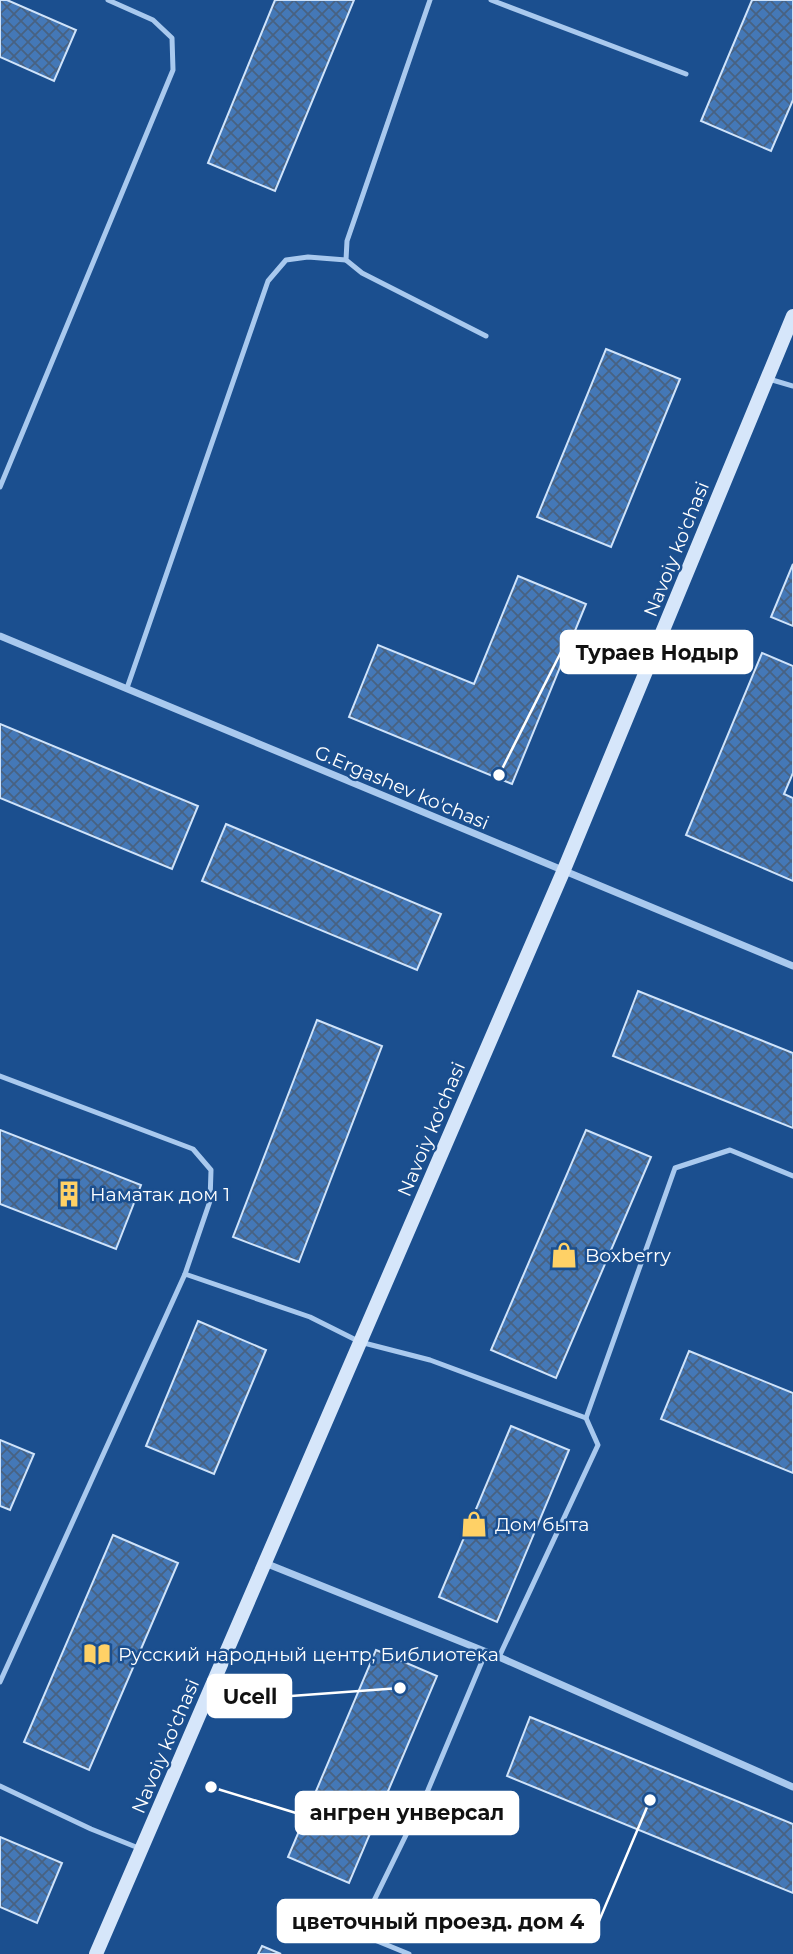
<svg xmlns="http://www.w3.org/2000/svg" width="793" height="1954" viewBox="0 0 793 1954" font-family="Montserrat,sans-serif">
  <defs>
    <pattern id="building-cross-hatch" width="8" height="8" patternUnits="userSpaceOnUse" patternTransform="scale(1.75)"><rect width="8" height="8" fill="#4478b7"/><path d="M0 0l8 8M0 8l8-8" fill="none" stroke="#486282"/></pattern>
  </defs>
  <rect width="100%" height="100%" fill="#1b4f8f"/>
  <!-- building -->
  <g fill="url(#building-cross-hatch)" stroke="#cfe3fa" stroke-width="2">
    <path d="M0 0H7L76 30 54 81 0 57Z"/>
    <path d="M275 0H354L275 191 208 163Z"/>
    <path d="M752 0H793V100L771 151 701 121Z"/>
    <path d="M606 349 680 379 611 547 537 517Z"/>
    <path d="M793 564V626L771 617Z"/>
    <path d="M518 576 586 604 512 784 349 717 378 645 474 684Z"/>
    <path d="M762 653 793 666V773L784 794 793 798V881L686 835Z"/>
    <path d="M0 724 198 806 172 869 0 798Z"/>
    <path d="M226 824 441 914 417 970 202 881Z"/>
    <path d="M638 991 793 1053V1128L613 1056Z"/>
    <path d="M317 1020 382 1046 299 1262 233 1237Z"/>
    <path d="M0 1130 141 1185 116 1249 0 1204Z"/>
    <path d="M586 1130 651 1157 556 1378 491 1350Z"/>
    <path d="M198 1321 266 1350 214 1474 146 1446Z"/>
    <path d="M689 1351 793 1393V1473L661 1419Z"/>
    <path d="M511 1426 569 1450 497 1622 439 1597Z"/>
    <path d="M0 1440 34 1454 10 1510 0 1506Z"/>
    <path d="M113 1535 178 1563 89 1770 24 1742Z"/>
    <path d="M376 1650 437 1676 349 1883 288 1857Z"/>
    <path d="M530 1717 793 1824V1893L507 1776Z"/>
    <path d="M0 1837 62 1863 37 1923 0 1907Z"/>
    <path d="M262 1946 281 1954H258Z"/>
  </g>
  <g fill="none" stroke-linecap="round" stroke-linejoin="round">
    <!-- lane -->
    <g stroke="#a9c9ee" stroke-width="5">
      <path d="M430 0 347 241 346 260 362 273 486 336"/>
      <path d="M491 0 686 74"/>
      <path d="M769 379 793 386"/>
      <path d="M0 487 173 70 172 38 153 20 108 0"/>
      <path d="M127 688 268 281 286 260 308 257 346 260"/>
      <path d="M0 1076 193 1149 211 1170 210 1201 185 1274"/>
      <path d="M586 1418 675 1168 730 1150 793 1176"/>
      <path d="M0 1682 185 1274 310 1317 360 1342 430 1360 586 1418 598 1445 499 1657"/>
      <path d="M0 1786 91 1829 141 1849"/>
      <path d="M409 1954 365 1936 366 1917 428 1790 486 1652"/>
    </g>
    <!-- street -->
    <g stroke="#a9c9ee" stroke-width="7">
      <path d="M0 636 793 966"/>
      <path d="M265 1563 499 1657 793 1787"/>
    </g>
    <!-- secondary -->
    <path stroke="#d6e6fa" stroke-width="14" d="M96 1954 563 872 793 316"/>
  </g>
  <!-- icons -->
  <defs>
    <g id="building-bare" transform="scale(2.1)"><path d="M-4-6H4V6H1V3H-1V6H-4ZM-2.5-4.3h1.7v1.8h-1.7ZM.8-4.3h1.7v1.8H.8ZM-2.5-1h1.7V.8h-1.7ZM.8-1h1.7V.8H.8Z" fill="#ffd166" stroke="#1b4f8f" stroke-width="2.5" paint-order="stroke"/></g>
    <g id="shop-bare" transform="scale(2.1)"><path d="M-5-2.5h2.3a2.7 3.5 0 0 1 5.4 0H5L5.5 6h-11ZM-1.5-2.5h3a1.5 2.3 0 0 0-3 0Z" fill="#ffd166" stroke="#1b4f8f" stroke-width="2.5" paint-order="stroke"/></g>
    <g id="library-bare" transform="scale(2.1)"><path d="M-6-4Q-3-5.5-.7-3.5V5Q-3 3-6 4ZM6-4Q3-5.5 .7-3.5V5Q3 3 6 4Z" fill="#ffd166" stroke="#1b4f8f" stroke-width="2.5" paint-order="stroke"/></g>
  </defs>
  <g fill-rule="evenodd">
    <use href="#building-bare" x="69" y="1194"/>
    <use href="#shop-bare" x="564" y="1255"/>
    <use href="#shop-bare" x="474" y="1524"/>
    <use href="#library-bare" x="97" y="1654"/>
  </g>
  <g text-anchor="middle" stroke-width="5" stroke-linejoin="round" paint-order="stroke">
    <!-- street labels -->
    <g font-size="19" fill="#fff" stroke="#1b4f8f">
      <text transform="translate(676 549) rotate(-68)" y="7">Navoiy ko'chasi</text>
      <text transform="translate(402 787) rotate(23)" y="7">G.Ergashev ko'chasi</text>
      <text transform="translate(431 1129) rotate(-67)" y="7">Navoiy ko'chasi</text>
      <text transform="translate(165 1746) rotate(-67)" y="7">Navoiy ko'chasi</text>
    </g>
    <!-- poi labels -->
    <g font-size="19" fill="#fff" stroke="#1b4f8f" text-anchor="start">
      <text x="90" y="1201">Наматак дом 1</text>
      <text x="585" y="1262">Boxberry</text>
      <text x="495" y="1531">Дом быта</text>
      <text x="118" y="1661">Русский народный центр, Библиотека</text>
    </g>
  </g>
  <!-- callouts -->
  <path fill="none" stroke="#fff" stroke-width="2.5" d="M499 775L561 652M400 1688L291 1696M211 1787L296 1813M650 1800L599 1921"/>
  <g fill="#fff" stroke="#1b4f8f" stroke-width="2.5">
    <circle cx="499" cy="775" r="7"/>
    <circle cx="400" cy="1688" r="7"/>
    <circle cx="211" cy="1787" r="7"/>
    <circle cx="650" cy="1800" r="7"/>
  </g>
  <g fill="#fff" stroke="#fff" stroke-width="2.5">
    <rect x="561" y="631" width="191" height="42" rx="7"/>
    <rect x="208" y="1675" width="83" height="42" rx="7"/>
    <rect x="296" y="1792" width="222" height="42" rx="7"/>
    <rect x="278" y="1900" width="321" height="42" rx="7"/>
  </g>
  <g font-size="21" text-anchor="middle" font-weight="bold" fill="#111">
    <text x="657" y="660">Тураев Нодыр</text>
    <text x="250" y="1704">Ucell</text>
    <text x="407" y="1820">ангрен унверсал</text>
    <text x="438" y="1929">цветочный проезд. дом 4</text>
  </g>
</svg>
